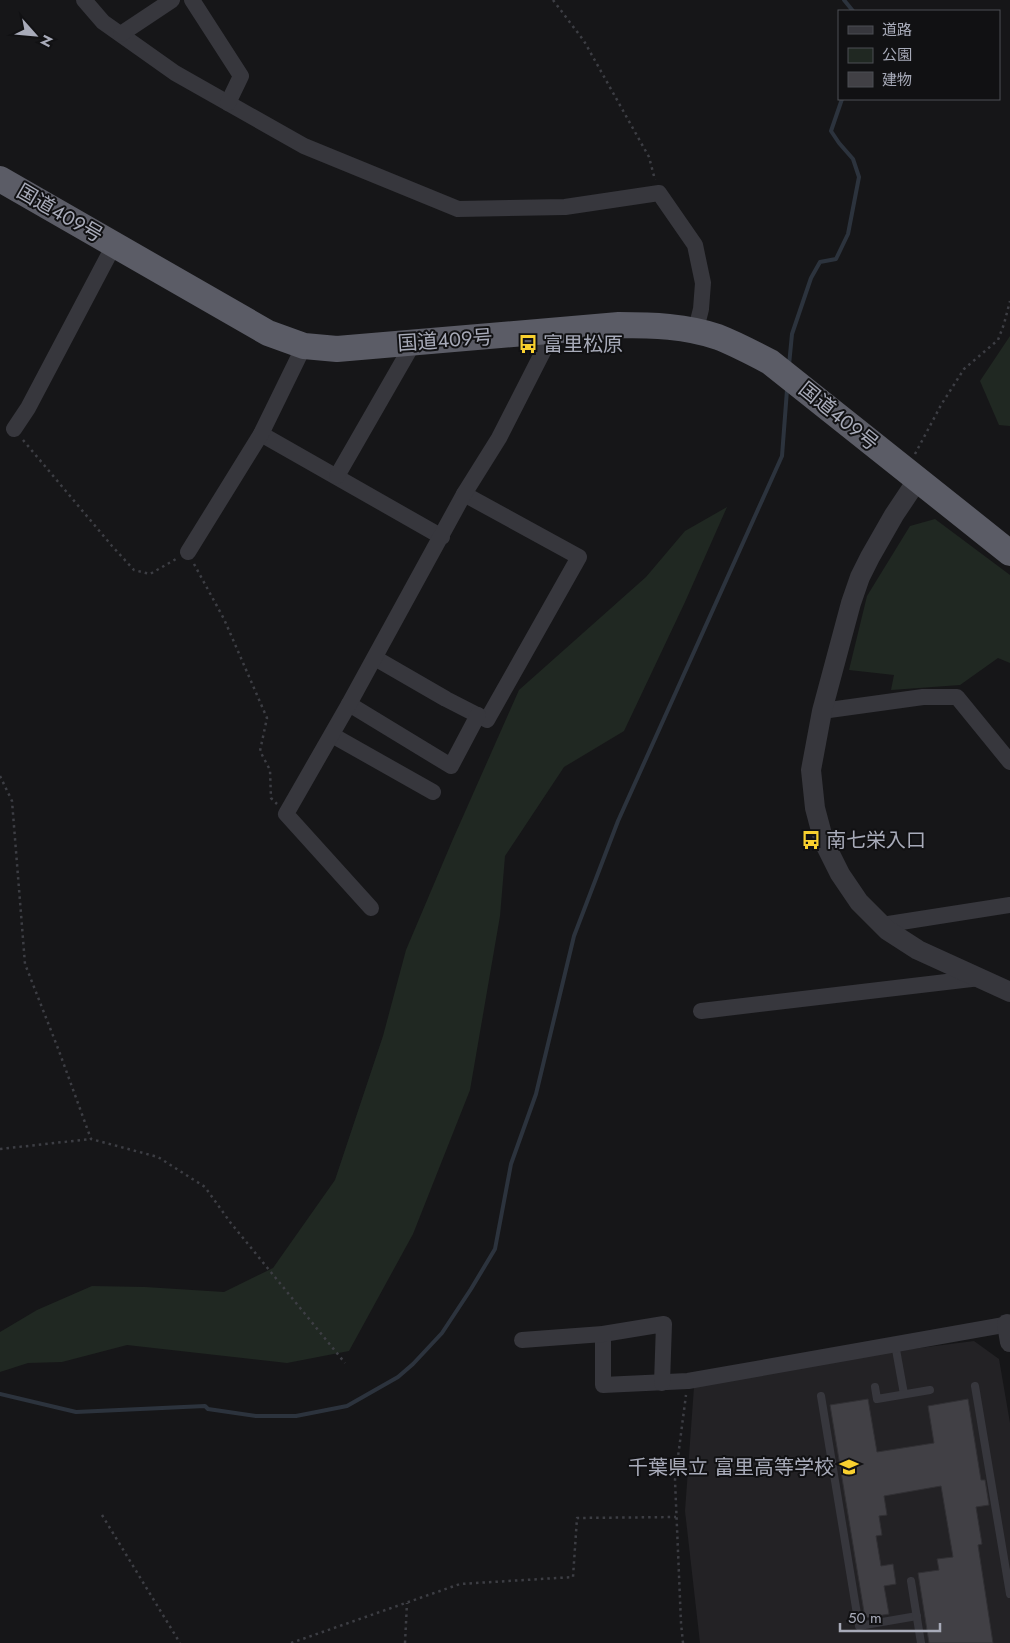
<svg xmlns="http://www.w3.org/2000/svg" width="1010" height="1643" viewBox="0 0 1010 1643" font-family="Jost,'Noto Sans JP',sans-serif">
  <rect width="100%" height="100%" fill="#161618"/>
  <!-- built -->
  <path fill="#232225" d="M974 1341 999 1359 1010 1423V1643H700L685 1511 694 1387 896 1351Z"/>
  <!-- green -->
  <g fill="#202822">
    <path d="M1010 336V426L999 425 980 381Z"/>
    <path d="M727 507 685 602 624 731 564 767 505 856 500 916 470 1090 413 1234 349 1351 287 1363 127 1345 62 1362 28 1363 0 1372V1332L37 1310 92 1286 145 1287 224 1292 273 1268 335 1180 383 1036 406 950 453 839 519 690 646 577 685 531Z"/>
    <path d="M935 519 1010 575V663L998 658 960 685 891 690 894 675 849 670 867 596 910 526Z"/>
  </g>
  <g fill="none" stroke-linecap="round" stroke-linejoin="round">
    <!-- stream -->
    <g stroke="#2c333d" stroke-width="4">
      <path d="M844 0 853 11"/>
      <path d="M789 365 792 334 811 278 820 262 836 259 848 234 859 177 853 159 839 143 831 131 842 99"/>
      <path d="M0 1394 76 1412 205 1406 208 1409 256 1416H296L347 1406 398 1377 413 1364 442 1333 471 1289 495 1249 511 1164 536 1094 574 936 618 821 782 456 787 390"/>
    </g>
  </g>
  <!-- building -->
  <path fill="#414045" stroke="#313034" d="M868 1399 877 1452 934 1443 928 1406 968 1399 981 1480H985L989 1505 976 1507 982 1544 978 1545 993 1643H929L918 1573 939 1570 937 1559 953 1557 941 1486 884 1496 887 1515 879 1516 882 1535 876 1536 881 1566 893 1564 896 1584 884 1586 889 1614 865 1618 830 1405Z"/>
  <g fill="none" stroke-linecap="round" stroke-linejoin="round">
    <!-- path -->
    <g stroke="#3d3e44" stroke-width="2.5" stroke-dasharray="2.5 4" stroke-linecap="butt">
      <path d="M553 0 584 41 649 157 655 180"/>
      <path d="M23 440 112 546 134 570 150 574 176 559"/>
      <path d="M915 454 941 405 964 369 998 340 1004 324 1010 301"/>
      <path d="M194 564 224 619 267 718 260 751 270 770 271 798 277 804"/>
      <path d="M0 776 12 801 25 964 59 1051 91 1139 158 1157 205 1187 230 1222 345 1363"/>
      <path d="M0 1149 91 1139"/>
      <path d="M102 1515 180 1643"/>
      <path d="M291 1643 460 1584 573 1577 577 1518 676 1517"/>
      <path d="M405 1643 407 1603"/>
      <path d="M683 1643 681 1623 675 1480 686 1395"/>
    </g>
    <!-- service -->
    <g stroke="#37373d" stroke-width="8">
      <path d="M895 1344 904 1394"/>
      <path d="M975 1386 1010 1594"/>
      <path d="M875 1387 877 1399 930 1390"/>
      <path d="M821 1396 859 1626 917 1616"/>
      <path d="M911 1581 921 1643"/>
    </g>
    <!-- minor -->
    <g stroke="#37373d" stroke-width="16">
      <path d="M84 0 103 22 175 73 304 146 458 209 565 207 659 193 695 245 703 283 701 309 698 321 693 330"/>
      <path d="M192 0 241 76 228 103"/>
      <path d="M121 34 172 0"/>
      <path d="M14 429 28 408 114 245"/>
      <path d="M261 434 442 537"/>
      <path d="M337 476 414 342"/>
      <path d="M188 552 261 434 304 346"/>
      <path d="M375 658 446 699 487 720 579 557 464 494"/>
      <path d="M349 704 451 766 478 715"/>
      <path d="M822 711 923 697H957L1010 762"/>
      <path d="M332 735 433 792"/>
      <path d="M371 908 286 814 349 704 464 494 499 438 554 330"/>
      <path d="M882 925 1010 905"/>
      <path d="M701 1011 980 978"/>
      <path d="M603 1334V1385L688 1381 1010 1324"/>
      <path d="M522 1340 603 1334 664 1324 662 1383"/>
    </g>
    <!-- tertiary -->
    <g stroke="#37373d" stroke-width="20">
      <path d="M918 479 894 515 870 557 860 577 851 603 822 711 811 770 815 808 824 842 840 874 859 902 887 930 918 950 1010 992"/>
      <path d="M1007 1324 1010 1342"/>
    </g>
    <!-- trunk -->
    <path stroke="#5b5c66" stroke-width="26" d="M0 179 268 333 304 346 337 349 619 325C652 325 686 326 718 337 736 344 753 353 770 362L1010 553"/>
  </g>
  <!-- icons -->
  <defs>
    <g id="bus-bare" transform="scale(1.5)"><path d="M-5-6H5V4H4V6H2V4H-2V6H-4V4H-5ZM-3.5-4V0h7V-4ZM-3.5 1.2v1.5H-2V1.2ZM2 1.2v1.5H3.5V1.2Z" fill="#f8d02f" stroke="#111113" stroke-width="2.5" paint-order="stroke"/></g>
    <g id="school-bare" transform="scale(1.5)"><path d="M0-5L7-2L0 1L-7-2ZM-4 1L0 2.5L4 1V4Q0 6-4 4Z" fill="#f8d02f" stroke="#111113" stroke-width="2.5" paint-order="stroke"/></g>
  </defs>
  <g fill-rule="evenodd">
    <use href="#bus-bare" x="528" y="344"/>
    <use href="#bus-bare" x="811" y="840"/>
    <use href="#school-bare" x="849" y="1467"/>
  </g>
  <g text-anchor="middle" stroke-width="4" stroke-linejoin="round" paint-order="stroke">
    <!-- street labels -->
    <g font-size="20" fill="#a8abb9" stroke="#111113">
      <text transform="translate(60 213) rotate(30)" y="7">国道409号</text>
      <text transform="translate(445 340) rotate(-4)" y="7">国道409号</text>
      <text transform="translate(839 416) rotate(39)" y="7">国道409号</text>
    </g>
    <!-- poi labels -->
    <g font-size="20" fill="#a8abb9" stroke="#111113" text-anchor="start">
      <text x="543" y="351">富里松原</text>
      <text x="826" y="847">南七栄入口</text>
      <text x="834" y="1474" text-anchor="end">千葉県立 富里高等学校</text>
    </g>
  </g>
  <!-- legend -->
  <rect x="838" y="10" width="162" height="90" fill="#111113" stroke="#4d4f55"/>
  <rect x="848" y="26" width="25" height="8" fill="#37373d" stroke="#4d4f55"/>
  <text x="882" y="35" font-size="15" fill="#a8abb9">道路</text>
  <rect x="848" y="48" width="25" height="15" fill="#202822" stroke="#4d4f55"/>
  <text x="882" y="60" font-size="15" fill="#a8abb9">公園</text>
  <rect x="848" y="72" width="25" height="15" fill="#414045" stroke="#4d4f55"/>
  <text x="882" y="85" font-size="15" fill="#a8abb9">建物</text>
  <!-- north arrow -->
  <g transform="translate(35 35) rotate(117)" stroke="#111113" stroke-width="4" paint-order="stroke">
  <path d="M0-4L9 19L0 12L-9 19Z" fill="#a8abb9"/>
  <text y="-8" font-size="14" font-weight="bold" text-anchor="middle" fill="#a8abb9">N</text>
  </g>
  <!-- scale -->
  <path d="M840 1623v8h100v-8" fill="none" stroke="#a8abb9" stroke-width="2.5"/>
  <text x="848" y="1623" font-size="15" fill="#a8abb9" stroke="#111113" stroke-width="4" paint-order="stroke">50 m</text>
</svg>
